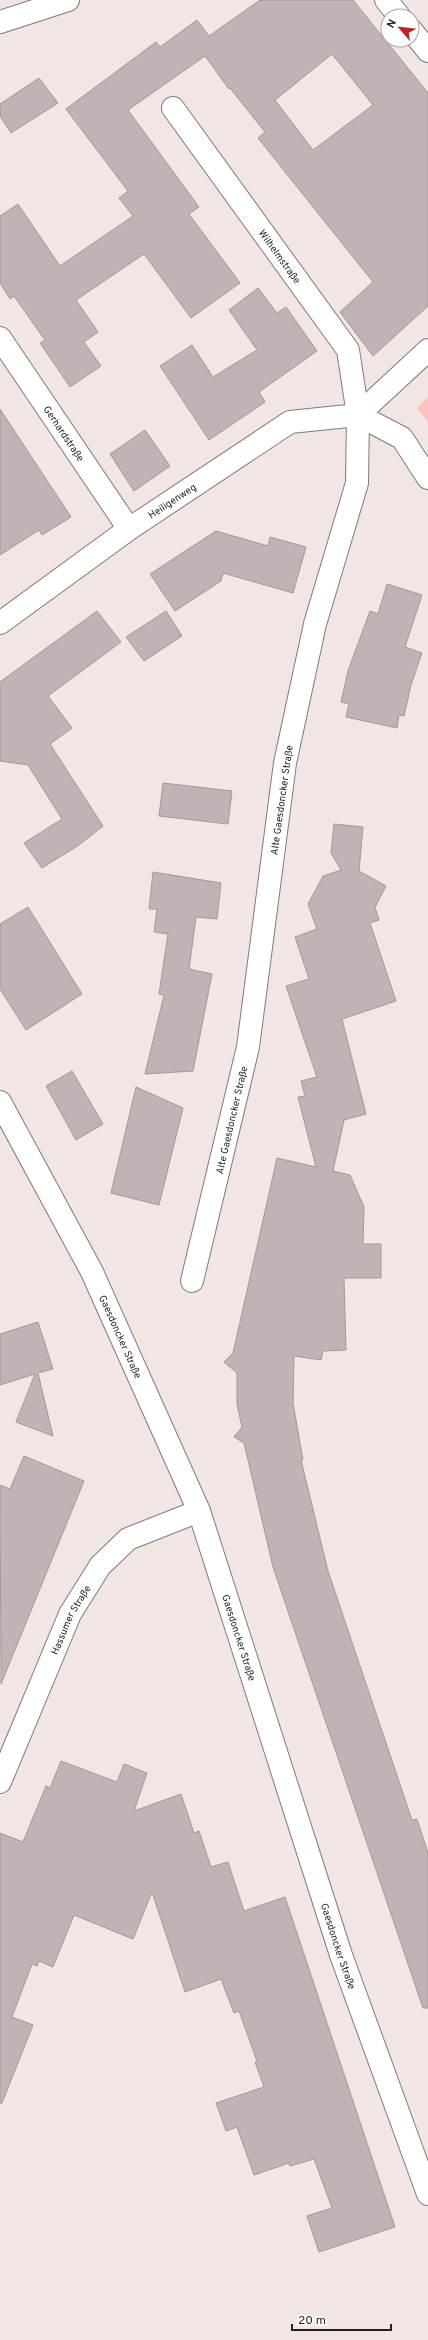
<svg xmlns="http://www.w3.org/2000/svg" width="428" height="2340" viewBox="0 0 428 2340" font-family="Overpass,sans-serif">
  <rect width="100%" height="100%" fill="#f2e6e5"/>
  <!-- green -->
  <path fill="#f9c3bf" d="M428 397V422L417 408Z"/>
  <!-- building -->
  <g fill="#bfb4b3" stroke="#a29897" fill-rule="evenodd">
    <path d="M260 0H353L428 93V306L373 356 340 312 373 282 258 138 265 132 230 88 229 89 205 56 128 110 199 207 189 214 240 283 191 318 144 254 76 300 98 332 84 342 101 366 70 387 40 343 45 340 14 296 10 299 0 283V216L18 204 60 266 133 216 119 198 128 191 66 109 156 42 160 47 197 20 209 36ZM332 54 373 105 313 150 275 100Z"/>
    <path d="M39 78 58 103 11 133 0 116V104Z"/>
    <path d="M258 288 277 313 286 307 317 351 259 392 265 402 209 440 160 366 192 345 213 377 257 350 229 310Z"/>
    <path d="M0 409 71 517 42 535 39 530 0 555Z"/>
    <path d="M145 430 170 466 134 491 110 454Z"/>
    <path d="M216 531 268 546 270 537 306 547 293 593 223 573 221 581 175 611 150 574Z"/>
    <path d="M387 584 422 595 405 647 422 653 411 685 404 716 399 715 397 728 346 717 349 704 341 702 348 671 370 611 378 614Z"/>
    <path d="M97 611 121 642 48 696 72 728 50 744 103 826 79 845 42 868 24 843 62 819 28 765 0 761V682Z"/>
    <path d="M166 611 182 636 144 661 126 637Z"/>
    <path d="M163 783 232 791 228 824 159 816Z"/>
    <path d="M334 824 363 827 359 871 386 886 375 907 379 920 370 923 396 1001 342 1019 366 1114 344 1120 333 1171 350 1175 364 1207 363 1244H381V1278H344L346 1350 323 1351 321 1360 294 1356 293 1403 303 1460H301L328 1571 412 1820 417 1819 428 1853V2008H423L273 1567 244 1443 234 1437 242 1427 237 1404V1373L224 1362 233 1353 277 1158 316 1167 298 1097 305 1096 301 1081 317 1077 286 986 309 979 295 937 317 929 308 904 323 876 341 870 331 853Z"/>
    <path d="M153 872 221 883 217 919 196 917 189 969 212 974 193 1071 145 1074 164 995 159 994 168 934 154 932 157 909H149Z"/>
    <path d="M28 907 82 994 26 1030 0 989V924Z"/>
    <path d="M72 1071 103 1124 76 1140 46 1086Z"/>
    <path d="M136 1087 183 1108 159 1205 111 1193Z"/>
    <path d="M38 1322 53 1369 38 1373 53 1436 16 1422 35 1374 0 1385V1334Z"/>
    <path d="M24 1456 84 1481 1 1684 0 1485 10 1489Z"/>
    <path d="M61 1761 117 1782 124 1764 147 1773 134 1811 181 1794 194 1833 199 1831 211 1867 228 1862 244 1911 285 1897 395 2227 319 2252 307 2216 332 2208 314 2159 290 2166 289 2163 254 2175 237 2127 226 2131 216 2103 264 2087 255 2062 257 2061 239 2011 234 2013 221 1979 185 1992 152 1892 133 1939 74 1915 53 1967 39 1961 37 1966 32 1964 12 2017 33 2025 2 2103H0V1833L23 1842 46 1786 50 1788Z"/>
  </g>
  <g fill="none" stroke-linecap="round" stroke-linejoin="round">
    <!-- minor casing -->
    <g stroke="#827877" stroke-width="24">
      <g id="minor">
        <path d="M386 0 399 16"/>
        <path d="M412 31 428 51"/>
        <path id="s1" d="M173 108 348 350 358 415 357 483 315 624 285 763 248 1047 192 1281"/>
        <path id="s2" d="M0 338 129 529"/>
        <path d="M358 415 402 438 428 478"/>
        <path d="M358 415 428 350"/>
        <path id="s3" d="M0 623 129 529 290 422 358 415"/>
      </g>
    </g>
    <!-- tertiary casing -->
    <g stroke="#827877" stroke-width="24">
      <g id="tertiary">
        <path id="s4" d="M0 1782 70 1614 100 1566 128 1539 199 1511"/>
      </g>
    </g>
    <!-- secondary casing -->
    <g stroke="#827877" stroke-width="24">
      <g id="secondary">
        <path d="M0 22 68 0"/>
        <path id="s5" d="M0 1102 92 1272 199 1511 341 1955 428 2194"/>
      </g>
    </g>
    <!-- minor -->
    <use href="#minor" stroke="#fff" stroke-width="22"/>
    <!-- tertiary -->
    <use href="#tertiary" stroke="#fff" stroke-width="22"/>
    <!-- secondary -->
    <use href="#secondary" stroke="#fff" stroke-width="22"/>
  </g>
  <g text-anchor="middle" stroke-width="3.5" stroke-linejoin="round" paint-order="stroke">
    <!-- street labels -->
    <g font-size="10" fill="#231f1f" stroke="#fff">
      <text dy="4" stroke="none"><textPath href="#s1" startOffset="183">Wilhelmstraße</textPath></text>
      <text dy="4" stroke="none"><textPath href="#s2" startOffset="115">Gerhardstraße</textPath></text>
      <text dy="4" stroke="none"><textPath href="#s3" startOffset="211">Heiligenweg</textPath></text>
      <text transform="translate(281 800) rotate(-82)" y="4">Alte Gaesdoncker Straße</text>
      <text transform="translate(231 1120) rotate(-77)" y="4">Alte Gaesdoncker Straße</text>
      <text dy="4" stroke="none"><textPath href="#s5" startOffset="264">Gaesdoncker Straße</textPath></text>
      <text dy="4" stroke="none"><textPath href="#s4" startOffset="177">Hassumer Straße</textPath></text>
      <text dy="4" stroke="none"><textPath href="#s5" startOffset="588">Gaesdoncker Straße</textPath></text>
      <text dy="4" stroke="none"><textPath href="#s5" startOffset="912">Gaesdoncker Straße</textPath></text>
    </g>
  </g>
  <!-- north arrow -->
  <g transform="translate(400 28) rotate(298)"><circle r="19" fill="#ffffff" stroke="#a7a5a5"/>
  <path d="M0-3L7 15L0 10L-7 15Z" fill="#b62430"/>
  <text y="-6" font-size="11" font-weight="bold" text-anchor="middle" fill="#231f1f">N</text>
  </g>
  <!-- scale -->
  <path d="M292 2324v6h99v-6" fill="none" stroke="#231f1f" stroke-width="2"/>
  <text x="298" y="2324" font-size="12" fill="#231f1f" stroke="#ffffff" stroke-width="3" paint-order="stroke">20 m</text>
</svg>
